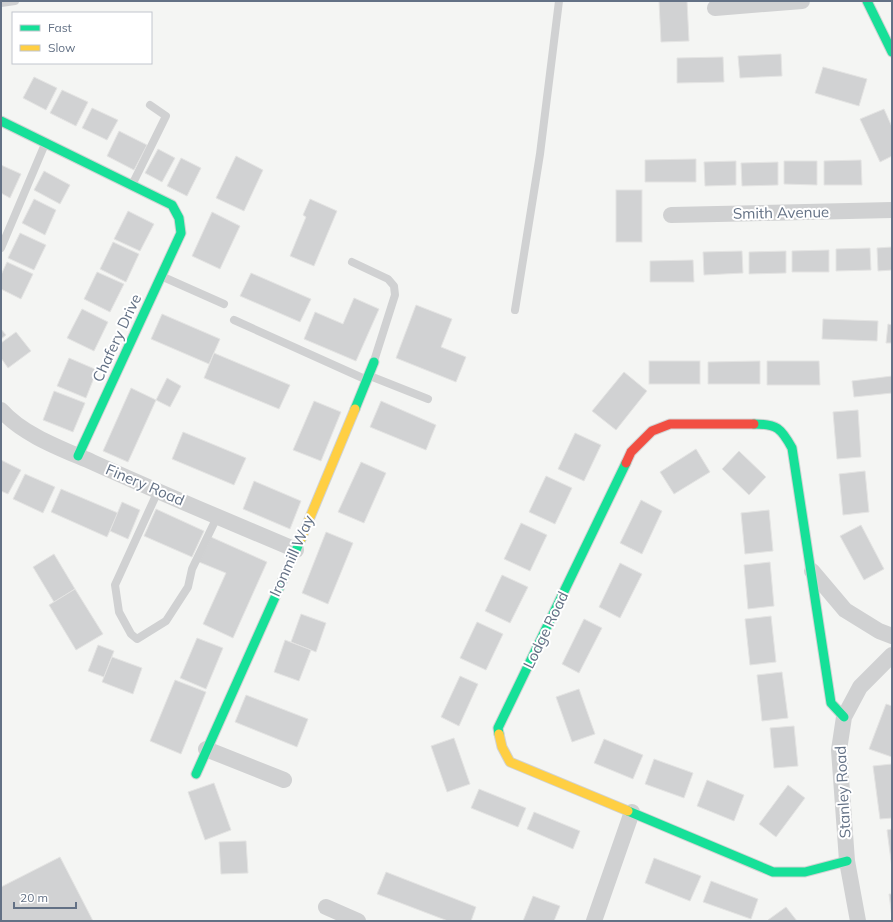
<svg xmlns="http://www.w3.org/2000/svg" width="893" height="922" viewBox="0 0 893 922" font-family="Mulish,sans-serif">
  <rect width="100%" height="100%" fill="#f4f5f3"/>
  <!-- building -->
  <g fill="#d1d2d3" stroke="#e4e4e3">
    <path d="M659 1H687L689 41 661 42Z"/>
    <path d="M781 54 782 76 740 78 738 56Z"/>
    <path d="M723 57 724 82 677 83V58Z"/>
    <path d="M823 67 867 79 859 106 815 93Z"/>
    <path d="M34 77 57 88 46 110 23 98Z"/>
    <path d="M62 90 88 102 76 126 50 113Z"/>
    <path d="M92 108 118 120 107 140 82 128Z"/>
    <path d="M884 109 892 127V156L880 162 860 119Z"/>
    <path d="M119 131 147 145 134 170 107 156Z"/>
    <path d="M158 149 175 158 162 182 145 173Z"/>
    <path d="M236 156 263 170 244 211 216 198Z"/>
    <path d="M181 158 201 168 187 196 167 186Z"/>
    <path d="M696 159V182H645V160Z"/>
    <path d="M861 160 862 185H824V161Z"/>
    <path d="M736 161V185L705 186 704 162Z"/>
    <path d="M784 161H817V185L784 184Z"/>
    <path d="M778 162V185L742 186 741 163Z"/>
    <path d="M1 165 21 174 10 198 1 193Z"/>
    <path d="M44 171 70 185 60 204 34 190Z"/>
    <rect x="616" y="190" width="26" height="52"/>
    <path d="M34 199 56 210 45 235 22 223Z"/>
    <path d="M310 199 337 211 314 266 290 256 306 217 303 215Z"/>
    <path d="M128 211 154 224 140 251 114 239Z"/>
    <path d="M212 212 240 226 220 269 192 256Z"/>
    <path d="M20 233 46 245 34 270 8 258Z"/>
    <path d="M113 242 139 254 126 282 100 269Z"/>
    <path d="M892 247V270L878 271 877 248Z"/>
    <path d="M870 248 871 270 836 271V249Z"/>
    <path d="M829 250V272H792V251Z"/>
    <path d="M742 251 743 273 704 275 703 252Z"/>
    <path d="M786 251V273L749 274V252Z"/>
    <path d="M693 260 694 282H650V261Z"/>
    <path d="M7 262 33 274 21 299 1 289V275Z"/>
    <path d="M97 272 124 284 110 312 84 299Z"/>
    <path d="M251 273 311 299 300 322 240 296Z"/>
    <path d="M354 298 379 309 356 361 304 339 315 312 343 324Z"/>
    <path d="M416 305 452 319 441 347 466 357 456 382 396 358Z"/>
    <path d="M82 309 108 322 94 351 67 338Z"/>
    <path d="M162 314 220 339 209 364 151 339Z"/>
    <path d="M823 319 878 321 877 341 822 339Z"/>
    <path d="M888 324 892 325V343H886Z"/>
    <path d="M1 329 6 335 1 339Z"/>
    <path d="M16 332 31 351 8 368 1 358V343Z"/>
    <path d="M214 353 290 385 279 409 204 378Z"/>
    <path d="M69 358 97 370 86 398 57 386Z"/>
    <rect x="649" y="361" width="51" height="23"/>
    <path d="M760 361V384H708V362Z"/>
    <path d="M767 361H819L820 385H767Z"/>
    <path d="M624 372 647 391 616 430 592 411Z"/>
    <path d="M892 376V393L854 397 852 381Z"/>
    <path d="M167 378 181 386 170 407 156 400Z"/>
    <path d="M131 388 156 400 128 462 103 451Z"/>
    <path d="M54 391 85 403 73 432 43 420Z"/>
    <path d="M314 401 341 412 321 461 293 450Z"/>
    <path d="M381 401 436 425 426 450 370 427Z"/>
    <path d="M858 410 861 457 837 459 833 412Z"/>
    <path d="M183 432 246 458 234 485 172 459Z"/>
    <path d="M575 433 601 445 584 481 558 469Z"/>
    <path d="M696 449 710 472 674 494 660 472Z"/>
    <path d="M739 451 766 477 749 495 722 469Z"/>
    <path d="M1 460 21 470 8 494 1 491Z"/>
    <path d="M361 462 386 473 364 523 338 512Z"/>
    <path d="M865 471 869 512 843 515 839 474Z"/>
    <path d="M25 474 55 487 43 513 13 499Z"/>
    <path d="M546 476 572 488 555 524 529 512Z"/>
    <path d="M254 481 301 501 290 529 243 509Z"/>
    <path d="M61 489 118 513 107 537 51 512Z"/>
    <path d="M641 500 662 511 642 554 620 543Z"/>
    <path d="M122 502 140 510 128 539 110 531Z"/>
    <path d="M156 509 204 531 192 557 144 536Z"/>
    <path d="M769 510 773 551 745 554 741 513Z"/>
    <path d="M521 523 547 535 530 571 504 559Z"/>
    <path d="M861 525 884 569 864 580 840 536Z"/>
    <path d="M326 532 353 543 328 604 302 593Z"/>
    <path d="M211 537 267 562 233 638 203 624 226 573 199 562Z"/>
    <path d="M54 554 75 589 54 602 33 567Z"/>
    <path d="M770 562 774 606 748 609 744 565Z"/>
    <path d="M620 563 642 574 620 618 599 607Z"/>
    <path d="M502 575 528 587 510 623 485 611Z"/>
    <path d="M75 589 103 634 76 650 49 605Z"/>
    <path d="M301 614 326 623 316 652 291 642Z"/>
    <path d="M771 616 776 662 750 665 745 619Z"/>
    <path d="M584 619 602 628 579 673 562 664Z"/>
    <path d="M477 622 503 634 486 670 460 658Z"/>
    <path d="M197 638 223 648 206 689 180 678Z"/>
    <path d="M285 640 311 650 299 681 274 672Z"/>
    <path d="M98 645 114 651 104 677 88 671Z"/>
    <path d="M112 657 142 668 133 694 102 682Z"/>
    <path d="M782 672 788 718 762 721 757 675Z"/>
    <path d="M460 676 478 684 459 726 441 717Z"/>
    <path d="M175 680 206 692 181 754 150 741Z"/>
    <path d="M579 689 595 734 572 742 556 697Z"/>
    <path d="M246 695 308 719 297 747 235 722Z"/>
    <path d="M886 704 892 706V757L869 749Z"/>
    <path d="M794 726 798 766 774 768 770 728Z"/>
    <path d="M454 738 470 784 447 792 431 746Z"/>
    <path d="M604 739 643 755 633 779 594 763Z"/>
    <path d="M654 759 693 773 684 798 645 784Z"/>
    <path d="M892 764V818L880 819 873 766Z"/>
    <path d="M707 780 744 795 734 821 697 806Z"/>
    <path d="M214 783 231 830 205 840 188 792Z"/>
    <path d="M788 785 805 798 776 837 759 824Z"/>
    <path d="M479 789 526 808 518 827 471 808Z"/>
    <path d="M534 812 580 831 573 849 527 829Z"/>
    <path d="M892 829V868L887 830Z"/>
    <path d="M246 841 248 873 221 874 219 842Z"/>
    <path d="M60 857 93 921H1V887Z"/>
    <path d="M654 858 701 876 690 901 645 883Z"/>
    <path d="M386 872 476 907 471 921H448L377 894Z"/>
    <path d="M711 881 758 899 751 919 703 902Z"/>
    <path d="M889 894H892V918Z"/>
    <path d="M533 896 560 906 554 921H523Z"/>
    <path d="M786 907 797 921H769L768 920Z"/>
  </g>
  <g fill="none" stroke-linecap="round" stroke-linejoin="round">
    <!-- fast casing -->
    <g stroke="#d1d3d3" stroke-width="11">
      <g id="fast">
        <path d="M867 1 892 52"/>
        <path d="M1 121 172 205 179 218 181 233 78 456"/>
        <path d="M355 409 374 362"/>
        <path d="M754 424C777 424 781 428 792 448L831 703 844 717"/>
        <path d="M499 734 498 728 626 463"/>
        <path d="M196 774 301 539"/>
        <path d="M628 811 773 872H805L847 861"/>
      </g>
    </g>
    <!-- slow casing -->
    <g stroke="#d1d3d3" stroke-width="11">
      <g id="slow">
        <path d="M301 539 355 409"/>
        <path d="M499 734 502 747 510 762 628 811"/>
      </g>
    </g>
    <!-- jam casing -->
    <g stroke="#d1d3d3" stroke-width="11">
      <path id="jam" d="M626 463 631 452 652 431 670 424H754"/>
    </g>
    <!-- lane -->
    <g stroke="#d0d1d2" stroke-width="8">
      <path d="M1 3 15 1"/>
      <path d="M132 185 166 116 150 105"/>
      <path d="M1 248 45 144"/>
      <path d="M352 262 388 279 394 286 395 295 374 361"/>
      <path d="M161 276 224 304"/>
      <path d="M515 310 540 154 559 1"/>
      <path d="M234 320 367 380"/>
      <path d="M370 376 428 399"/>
      <path d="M158 491 115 585 119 612 131 634 137 639 166 621 188 587 192 569 217 517"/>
    </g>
    <!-- street -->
    <g stroke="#d0d1d2" stroke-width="16">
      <path d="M715 8 802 1"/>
      <path d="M671 215 892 210"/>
      <path d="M1 410C23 435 62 449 92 462 160 493 228 521 296 550"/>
      <path d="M812 571 845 610 879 631 892 636"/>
      <path d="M206 749 284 780"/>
      <path d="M326 907 358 921"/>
      <path d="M594 921 632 812"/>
      <path d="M858 921 847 861 839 750 844 717 860 687 892 655"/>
    </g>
    <!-- fast -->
    <use href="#fast" stroke="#16e098" stroke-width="9"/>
    <!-- slow -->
    <use href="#slow" stroke="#ffcf43" stroke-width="9"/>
    <!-- jam -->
    <use href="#jam" stroke="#f24e42" stroke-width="9"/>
  </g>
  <g text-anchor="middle" stroke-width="4" stroke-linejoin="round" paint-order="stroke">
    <!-- street labels -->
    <g font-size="15" fill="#637185" stroke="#fff">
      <text transform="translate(781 213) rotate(-1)" y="5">Smith Avenue</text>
      <text transform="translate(117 338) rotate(-65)" y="5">Chafery Drive</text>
      <text transform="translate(145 485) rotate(23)" y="5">Finery Road</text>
      <text transform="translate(292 556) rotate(-66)" y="5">Ironmill Way</text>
      <text transform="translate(546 630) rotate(-64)" y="5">Lodge Road</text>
      <text transform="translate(843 792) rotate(-93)" y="5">Stanley Road</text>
    </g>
  </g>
  <!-- border -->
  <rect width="893" height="922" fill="none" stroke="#637185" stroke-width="4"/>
  <!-- legend -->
  <rect x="12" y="12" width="140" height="52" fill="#ffffff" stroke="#c1c6ce"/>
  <rect x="20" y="25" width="20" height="6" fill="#16e098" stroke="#c1c6ce"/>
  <text x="48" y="32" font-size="12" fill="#637185">Fast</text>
  <rect x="20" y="45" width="20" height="6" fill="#ffcf43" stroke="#c1c6ce"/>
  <text x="48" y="52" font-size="12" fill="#637185">Slow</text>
  <!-- scale -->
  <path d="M14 902v6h62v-6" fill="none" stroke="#637185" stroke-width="2"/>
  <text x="20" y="902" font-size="12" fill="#637185" stroke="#ffffff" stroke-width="3" paint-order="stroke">20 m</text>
</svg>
